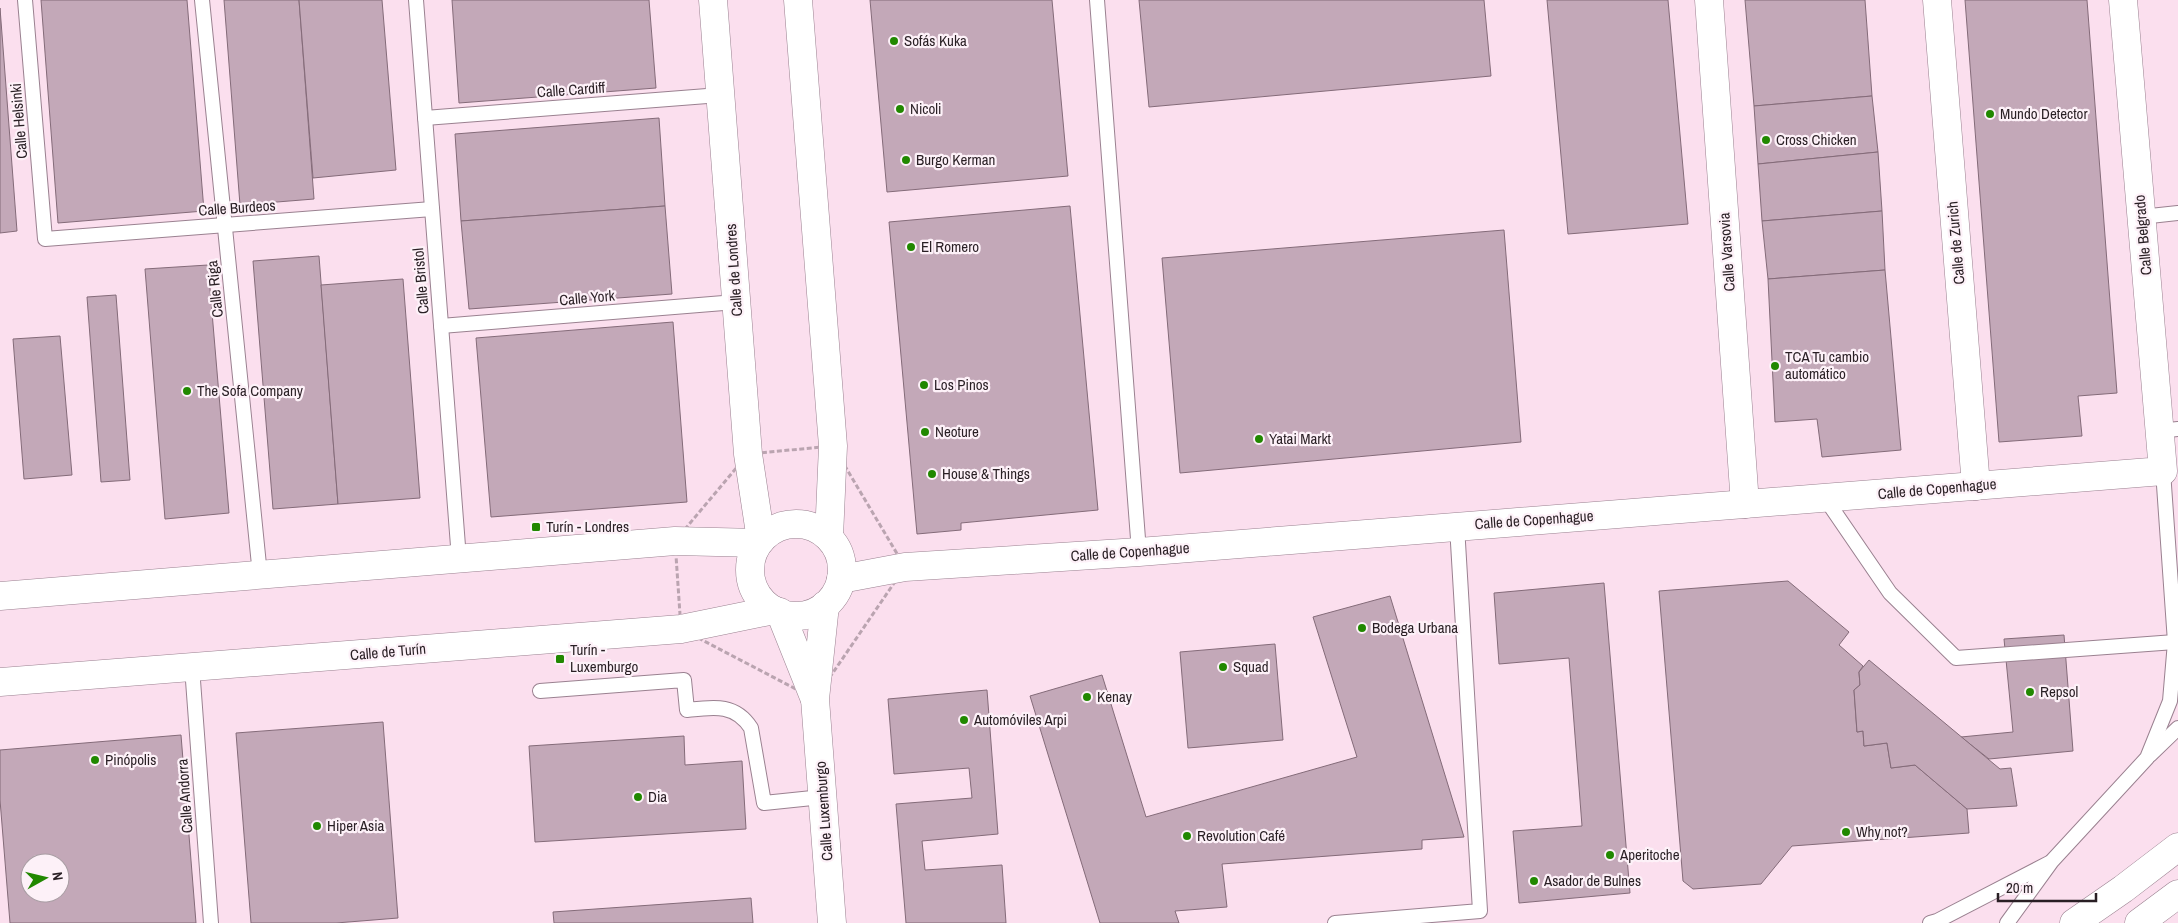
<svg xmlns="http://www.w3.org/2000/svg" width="2178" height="923" viewBox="0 0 2178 923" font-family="'Archivo Narrow',sans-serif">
  <rect width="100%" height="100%" fill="#fbdfee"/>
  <!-- building -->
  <g fill="#c3a8b8" stroke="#846b79" fill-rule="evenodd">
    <path d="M41 0H187L204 211 58 223Z"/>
    <path d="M224 0H299L314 199 240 205Z"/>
    <path d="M299 0H382L396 170 313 178Z"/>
    <path d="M452 0H649L656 88 459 103Z"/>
    <path d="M870 0H1052L1068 176 887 192Z"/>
    <path d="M1139 0H1484L1491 76 1149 107Z"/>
    <path d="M1547 0H1668L1688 224 1568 234Z"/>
    <path d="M1745 0H1865L1872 96 1754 106Z"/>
    <path d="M1965 0H2087L2117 393 2078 396 2082 436 1999 442Z"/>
    <path d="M0 8 17 231 0 233Z"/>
    <path d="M1872 96 1878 152 1758 164 1754 106Z"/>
    <path d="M659 118 665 206 461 221 455 134Z"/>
    <path d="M1878 152 1882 211 1762 221 1758 164Z"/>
    <path d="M665 206 672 294 469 309 461 221Z"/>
    <path d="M1070 206 1098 510 961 523V530L917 534 889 222Z"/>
    <path d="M1882 211 1885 270 1768 279 1762 221Z"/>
    <path d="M1504 230 1521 442 1180 473 1162 258Z"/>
    <path d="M319 256 338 504 273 509 253 261Z"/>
    <path d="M208 265 229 513 165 519 145 269Z"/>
    <path d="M1885 270 1901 450 1822 457 1817 419 1775 422 1768 279Z"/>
    <path d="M403 279 420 498 338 504 321 285Z"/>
    <path d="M116 295 130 480 101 482 87 297Z"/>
    <path d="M673 322 687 502 491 517 476 338Z"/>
    <path d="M60 336 72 475 24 479 13 339Z"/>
    <path d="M1788 581 1849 632 1839 645 1863 666 1859 672 1860 685 1854 690 1857 732 1863 731 1864 746 1887 743 1891 768 1915 765 1967 809 1969 833 1792 846 1761 884 1693 889 1683 881 1659 591Z"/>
    <path d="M1604 583 1630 893 1519 903 1513 831 1582 826 1569 658 1499 664 1494 593Z"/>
    <path d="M1390 596 1464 837 1422 840V849L1222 864 1227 907 1175 911 1179 923H1100L1030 696 1102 675 1146 817 1357 757 1313 617Z"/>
    <path d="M2064 635 2073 751 1989 759 1961 737 2013 732 2004 639Z"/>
    <path d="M1275 644 1283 740 1188 748 1180 652Z"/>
    <path d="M1869 660 2000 769 2011 768 2017 806 1967 809 1915 765 1891 768 1887 743 1864 746 1863 731 1857 732 1854 690 1860 685 1859 672Z"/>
    <path d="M987 690 998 834 922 841 925 870 1002 865 1006 923H906L896 804 972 798 969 768 894 774 888 699Z"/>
    <path d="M383 722 398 918 336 923H251L236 733Z"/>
    <path d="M181 735 196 923H10L0 800V750ZM30 863H60V893H30Z"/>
    <path d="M684 736 685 765 742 761 746 829 535 842 529 746Z"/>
    <path d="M751 898 753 923H554L553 912Z"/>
  </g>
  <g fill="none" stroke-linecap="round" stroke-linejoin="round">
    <!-- lane casing -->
    <g stroke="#9a8190" stroke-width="16">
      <g id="lane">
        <path d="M25 0 45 239 432 209"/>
        <path d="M202 0 260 575"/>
        <path d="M416 0 459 559"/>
        <path d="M1097 0 1139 552"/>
        <path d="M425 118 720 95"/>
        <path d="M2141 217 2178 213"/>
        <path d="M441 326 736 302"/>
        <path d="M2159 431 2178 429"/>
        <path d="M1825 498 1890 593 1956 658 2175 642 2178 643"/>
        <path d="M192 667 211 923"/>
        <path d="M540 691 684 680 687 710C713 707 735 703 751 728L764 803 822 797"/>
        <path d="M2150 755 2178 728"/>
        <path d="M1335 923 1480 911 1457 526"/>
        <path d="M1930 923 1937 921 2049 863"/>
        <path d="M2007 923 2052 861 2147 758 2170 701 2175 642 2163 471"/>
      </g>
    </g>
    <!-- street casing -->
    <g stroke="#9a8190" stroke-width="29">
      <g id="street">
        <path d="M713 0 748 454 761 540"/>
        <path d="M798 0 833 446 829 537"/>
        <path d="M1709 0 1745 504"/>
        <path d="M1937 0 1976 486"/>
        <circle cx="796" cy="570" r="46"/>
        <path d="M841 579 905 567 1139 552 2163 471 2123 0"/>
        <path d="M0 596 675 541 758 543"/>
        <path d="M825 605 815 699 832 923"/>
        <path d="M780 612 814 697"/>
        <path d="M0 682 681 629 774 610"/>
        <path d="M2074 923 2123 889 2178 847"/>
        <path d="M2139 923 2178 894"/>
      </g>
    </g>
    <!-- path -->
    <path stroke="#baa4b0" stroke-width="3" stroke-dasharray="5 2.5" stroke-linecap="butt" d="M833 446 905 567 815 699 681 629 675 541 748 454Z"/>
    <!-- lane -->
    <use href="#lane" stroke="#fff" stroke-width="14"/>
    <!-- street -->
    <use href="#street" stroke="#fff" stroke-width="28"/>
  </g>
  <!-- markers -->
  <g fill="#218800" stroke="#fdf1f8" stroke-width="2">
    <circle cx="894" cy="41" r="5"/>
    <circle cx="900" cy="109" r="5"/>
    <circle cx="1990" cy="114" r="5"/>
    <circle cx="1766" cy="140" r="5"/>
    <circle cx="906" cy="160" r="5"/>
    <circle cx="911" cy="247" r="5"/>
    <circle cx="1775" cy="366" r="5"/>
    <circle cx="924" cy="385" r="5"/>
    <circle cx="187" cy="391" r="5"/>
    <circle cx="925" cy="432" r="5"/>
    <circle cx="1259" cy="439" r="5"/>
    <circle cx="932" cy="474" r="5"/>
    <rect x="531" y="522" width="10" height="10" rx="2.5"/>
    <circle cx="1362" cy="628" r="5"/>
    <rect x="555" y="654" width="10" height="10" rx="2.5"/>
    <circle cx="1223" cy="667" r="5"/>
    <circle cx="2030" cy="692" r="5"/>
    <circle cx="1087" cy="697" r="5"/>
    <circle cx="964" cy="720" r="5"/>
    <circle cx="95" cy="760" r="5"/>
    <circle cx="638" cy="797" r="5"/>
    <circle cx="317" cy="826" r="5"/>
    <circle cx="1846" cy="832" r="5"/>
    <circle cx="1187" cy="836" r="5"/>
    <circle cx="1610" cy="855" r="5"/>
    <circle cx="1534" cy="881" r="5"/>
  </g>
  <g text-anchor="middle" stroke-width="4.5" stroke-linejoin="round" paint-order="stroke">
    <!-- poi labels -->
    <g font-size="15" fill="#291f24" stroke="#fdf1f8" text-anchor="start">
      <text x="904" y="46">Sofás Kuka</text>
      <text x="910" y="114">Nicoli</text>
      <text x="2000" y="119">Mundo Detector</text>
      <text x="1776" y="145">Cross Chicken</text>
      <text x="916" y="165">Burgo Kerman</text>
      <text x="921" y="252">El Romero</text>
      <text x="1785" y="362">TCA Tu cambio<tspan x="1785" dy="17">automático</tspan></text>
      <text x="934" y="390">Los Pinos</text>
      <text x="197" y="396">The Sofa Company</text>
      <text x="935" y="437">Neoture</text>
      <text x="1269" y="444">Yatai Markt</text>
      <text x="942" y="479">House &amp; Things</text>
      <text x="546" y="532">Turín - Londres</text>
      <text x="1372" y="633">Bodega Urbana</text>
      <text x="570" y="655">Turín -<tspan x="570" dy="17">Luxemburgo</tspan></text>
      <text x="1233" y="672">Squad</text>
      <text x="2040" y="697">Repsol</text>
      <text x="1097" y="702">Kenay</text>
      <text x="974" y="725">Automóviles Arpi</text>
      <text x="105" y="765">Pinópolis</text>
      <text x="648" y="802">Dia</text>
      <text x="327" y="831">Hiper Asia</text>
      <text x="1856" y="837">Why not?</text>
      <text x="1197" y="841">Revolution Café</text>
      <text x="1620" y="860">Aperitoche</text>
      <text x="1544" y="886">Asador de Bulnes</text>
    </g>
    <!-- street labels -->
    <g font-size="15" fill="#291f24" stroke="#fdf1f8">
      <text transform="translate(571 90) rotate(-4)" y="5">Calle Cardiff</text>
      <text transform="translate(19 121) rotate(-95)" y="5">Calle Helsinki</text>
      <text transform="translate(237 208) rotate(-4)" y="5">Calle Burdeos</text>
      <text transform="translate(2143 235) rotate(-95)" y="5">Calle Belgrado</text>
      <text transform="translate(1956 243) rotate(-95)" y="5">Calle de Zurich</text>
      <text transform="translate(1727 252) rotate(-94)" y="5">Calle Varsovia</text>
      <text transform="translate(734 270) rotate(-94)" y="5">Calle de Londres</text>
      <text transform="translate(421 281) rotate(-95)" y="5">Calle Bristol</text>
      <text transform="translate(215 289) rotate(-96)" y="5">Calle Riga</text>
      <text transform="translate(587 298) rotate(-5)" y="5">Calle York</text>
      <text transform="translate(1937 489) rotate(-5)" y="5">Calle de Copenhague</text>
      <text transform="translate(1534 520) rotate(-4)" y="5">Calle de Copenhague</text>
      <text transform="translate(1130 552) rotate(-4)" y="5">Calle de Copenhague</text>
      <text transform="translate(388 652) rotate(-5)" y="5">Calle de Turín</text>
      <text transform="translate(185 796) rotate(-94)" y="5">Calle Andorra</text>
      <text transform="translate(824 811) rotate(-94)" y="5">Calle Luxemburgo</text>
    </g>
  </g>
  <!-- north arrow -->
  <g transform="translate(45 878) rotate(82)"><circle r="24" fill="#fdf1f8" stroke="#a89da3"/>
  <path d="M0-4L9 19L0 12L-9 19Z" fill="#218800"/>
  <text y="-8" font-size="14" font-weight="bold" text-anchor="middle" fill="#291f24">N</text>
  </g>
  <!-- scale -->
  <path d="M1998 893v8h98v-8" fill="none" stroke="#291f24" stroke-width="2.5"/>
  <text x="2006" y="893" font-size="15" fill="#291f24" stroke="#fdf1f8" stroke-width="4" paint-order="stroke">20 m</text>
</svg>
